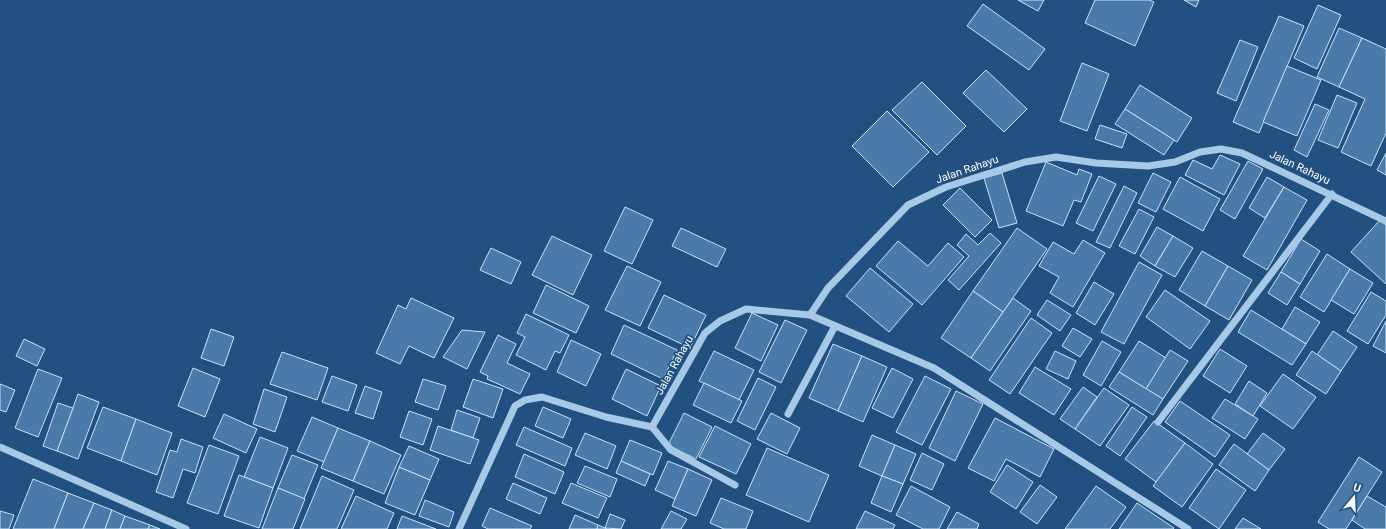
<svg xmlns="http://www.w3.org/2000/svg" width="1386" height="529" viewBox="0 0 1386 529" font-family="Roboto,sans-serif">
  <rect width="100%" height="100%" fill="#225081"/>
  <!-- building -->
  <g fill="#4a7aaa" stroke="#cce1f6">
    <path d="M1018 0H1044L1038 11Z"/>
    <path d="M1095 0H1149L1154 2 1135 46 1085 23Z"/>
    <path d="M1184 0H1199L1196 7Z"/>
    <path d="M983 4 1045 49 1029 70 967 26Z"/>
    <path d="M1318 5 1341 15 1317 69 1294 58Z"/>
    <path d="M1279 16 1304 26 1259 133 1233 122Z"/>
    <path d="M1339 28 1362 38 1339 87 1317 77Z"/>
    <path d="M1362 38 1386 49V133L1371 166 1341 152 1365 99 1339 87Z"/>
    <path d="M1240 40 1258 47 1236 101 1217 93Z"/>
    <path d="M1082 63 1109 74 1087 131 1060 121Z"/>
    <path d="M1287 66 1321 80 1297 136 1263 122Z"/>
    <path d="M986 70 1027 109 1004 132 963 93Z"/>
    <path d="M922 82 966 126 937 155 892 110Z"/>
    <path d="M1140 85 1192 118 1177 142 1125 109Z"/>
    <path d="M1337 95 1357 103 1338 148 1318 140Z"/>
    <path d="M1315 104 1329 110 1307 157 1294 150Z"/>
    <path d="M1125 109 1174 140 1164 155 1115 124Z"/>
    <path d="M887 111 929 152 893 187 852 146Z"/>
    <path d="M1100 125 1127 134 1122 148 1095 139Z"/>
    <path d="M1386 153V175L1377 170Z"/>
    <path d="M1220 155 1240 164 1224 195 1185 175 1193 160 1212 169Z"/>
    <path d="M1248 161 1263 169 1235 219 1220 210Z"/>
    <path d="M1046 162 1077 175 1079 169 1092 174 1081 202 1074 200 1063 226 1026 211Z"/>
    <path d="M1002 173 1017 223 999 228 984 178Z"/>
    <path d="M1153 173 1171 182 1156 212 1138 203Z"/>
    <path d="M1099 176 1116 184 1093 231 1076 223Z"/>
    <path d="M1180 177 1220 199 1203 231 1163 209Z"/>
    <path d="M1267 177 1284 187 1265 218 1249 208Z"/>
    <path d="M1124 186 1137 193 1110 248 1096 242Z"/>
    <path d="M1284 187 1307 200 1267 270 1243 256Z"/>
    <path d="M960 188 992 220 975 237 943 205Z"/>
    <path d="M625 207 653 220 632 264 604 251Z"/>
    <path d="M1139 209 1154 217 1135 254 1119 246Z"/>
    <path d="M1380 220 1386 225V284L1351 252Z"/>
    <path d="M1157 227 1173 236 1155 266 1140 256Z"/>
    <path d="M681 228 726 249 717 267 672 246Z"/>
    <path d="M1017 228 1047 249 1003 312 973 291Z"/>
    <path d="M990 233 1001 243 959 290 948 280 969 256 957 245 966 234 978 245Z"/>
    <path d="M552 236 592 255 573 295 532 275Z"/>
    <path d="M1173 236 1193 248 1175 277 1155 266Z"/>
    <path d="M1301 239 1320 251 1300 284 1281 272Z"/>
    <path d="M1083 240 1105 253 1073 307 1050 293 1059 277 1039 266 1053 242 1074 254Z"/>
    <path d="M898 241 928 266 948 243 964 257 922 305 876 266Z"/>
    <path d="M491 248 521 262 511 284 480 270Z"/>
    <path d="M1202 251 1228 266 1205 306 1179 290Z"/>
    <path d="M1327 254 1350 269 1324 312 1300 297Z"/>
    <path d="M1139 262 1162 275 1124 344 1101 332Z"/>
    <path d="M627 266 661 282 640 326 605 310Z"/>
    <path d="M1228 266 1252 280 1229 320 1205 306Z"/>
    <path d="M870 268 913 304 889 332 846 296Z"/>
    <path d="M1350 269 1373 283 1354 314 1331 300Z"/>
    <path d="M1281 272 1300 284 1287 305 1268 293Z"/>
    <path d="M1094 282 1114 294 1095 325 1076 313Z"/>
    <path d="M546 285 589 306 576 333 533 313Z"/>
    <path d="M1165 290 1210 321 1190 349 1146 317Z"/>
    <path d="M973 291 1003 312 971 358 941 338Z"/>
    <path d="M1371 292 1386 301V315L1368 344 1347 331Z"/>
    <path d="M664 295 706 315 690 348 648 328Z"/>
    <path d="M411 298 454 318 434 358 409 346 400 364 376 353 398 305 406 309Z"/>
    <path d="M1013 298 1031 311 990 371 971 358Z"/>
    <path d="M1047 300 1071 315 1060 331 1037 315Z"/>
    <path d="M1295 307 1320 322 1306 344 1282 329Z"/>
    <path d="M1251 310 1306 344 1292 365 1238 332Z"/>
    <path d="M752 313 778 325 761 361 735 348Z"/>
    <path d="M526 314 569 335 560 353 555 351 546 370 516 355 525 337 517 333Z"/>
    <path d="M1031 318 1052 333 1010 394 989 380Z"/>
    <path d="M785 320 807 330 781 383 759 372Z"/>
    <path d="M1386 321V353L1373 346Z"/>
    <path d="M624 325 677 350 663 379 611 354Z"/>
    <path d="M1073 328 1092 339 1080 357 1062 346Z"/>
    <path d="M211 329 234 337 224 366 201 358Z"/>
    <path d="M462 330 485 332 467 369 443 357Z"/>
    <path d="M1333 331 1357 347 1341 371 1317 355Z"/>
    <path d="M498 335 516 344 507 363 530 374 520 394 487 379 488 376 480 372Z"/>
    <path d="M24 339 45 349 37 366 16 356Z"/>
    <path d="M571 340 601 354 586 386 557 372Z"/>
    <path d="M1102 341 1121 352 1101 386 1083 375Z"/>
    <path d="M1139 341 1166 358 1146 389 1119 372Z"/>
    <path d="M833 344 862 356 838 411 809 398Z"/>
    <path d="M1220 349 1247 366 1230 393 1203 376Z"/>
    <path d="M1170 350 1188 361 1163 399 1146 389Z"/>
    <path d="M714 351 754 370 739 400 699 381Z"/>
    <path d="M1055 351 1076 361 1068 379 1046 369Z"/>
    <path d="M1312 351 1341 371 1326 394 1296 375Z"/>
    <path d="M282 352 328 368 317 400 270 384Z"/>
    <path d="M862 356 887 367 863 422 838 411Z"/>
    <path d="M1035 367 1071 389 1054 415 1019 393Z"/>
    <path d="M193 368 220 379 205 417 178 406Z"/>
    <path d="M892 368 913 379 893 418 872 408Z"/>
    <path d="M38 369 62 378 38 437 15 428Z"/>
    <path d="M626 369 661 386 647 416 612 399Z"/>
    <path d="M1119 372 1163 399 1153 415 1109 387Z"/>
    <path d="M1283 374 1316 397 1293 429 1260 406Z"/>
    <path d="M332 376 357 385 348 411 322 402Z"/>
    <path d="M925 376 951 389 922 445 896 432Z"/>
    <path d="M758 378 776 387 755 430 737 421Z"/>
    <path d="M423 379 446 386 438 410 415 402Z"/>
    <path d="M473 379 503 389 493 418 463 407Z"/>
    <path d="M1249 381 1267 393 1253 416 1235 404Z"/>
    <path d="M704 383 742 401 731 423 693 405Z"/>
    <path d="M0 384 15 390 6 412 0 410Z"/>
    <path d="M365 386 382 392 373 419 355 413Z"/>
    <path d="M1083 387 1097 397 1075 429 1060 419Z"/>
    <path d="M1104 388 1129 405 1100 446 1075 429Z"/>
    <path d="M264 389 287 397 275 432 253 424Z"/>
    <path d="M956 391 983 404 955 461 929 448Z"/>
    <path d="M78 394 99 402 78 459 57 451Z"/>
    <path d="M1225 399 1258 419 1245 439 1212 418Z"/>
    <path d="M1180 401 1230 435 1215 457 1165 422Z"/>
    <path d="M58 403 73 408 57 451 43 446Z"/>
    <path d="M103 407 136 419 121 461 87 448Z"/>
    <path d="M543 407 571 419 563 438 535 426Z"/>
    <path d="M1132 407 1147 417 1120 456 1106 446Z"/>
    <path d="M457 410 480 418 473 438 451 430Z"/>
    <path d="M409 411 432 419 423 445 400 437Z"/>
    <path d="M684 413 712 427 696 459 668 445Z"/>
    <path d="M771 413 800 428 787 454 757 439Z"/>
    <path d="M224 414 257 429 246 453 213 438Z"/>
    <path d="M312 417 338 428 324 462 297 451Z"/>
    <path d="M995 418 1054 449 1040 477 1006 459 994 481 968 468Z"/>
    <path d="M136 419 172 433 157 475 121 461Z"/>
    <path d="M1154 421 1185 443 1156 482 1125 459Z"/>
    <path d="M438 426 479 440 470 464 430 450Z"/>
    <path d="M715 426 751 444 736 474 699 457Z"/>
    <path d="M524 427 572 448 565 466 516 445Z"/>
    <path d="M338 428 370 441 353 481 321 468Z"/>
    <path d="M585 433 616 446 607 469 575 455Z"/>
    <path d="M1263 433 1285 449 1269 470 1247 454Z"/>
    <path d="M872 435 895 445 882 476 859 466Z"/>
    <path d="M260 437 288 448 273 488 244 477Z"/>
    <path d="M181 439 203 447 195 473 183 469 173 498 156 492 170 450 177 452Z"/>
    <path d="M630 440 662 453 653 475 621 461Z"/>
    <path d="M370 441 401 455 384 494 353 481Z"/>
    <path d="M1185 443 1213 464 1182 507 1153 486Z"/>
    <path d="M1234 444 1269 470 1255 491 1219 465Z"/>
    <path d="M209 445 239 456 218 514 187 503Z"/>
    <path d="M895 445 916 454 903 484 882 476Z"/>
    <path d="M409 446 439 459 430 480 399 467Z"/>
    <path d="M767 448 829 475 809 522 746 495Z"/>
    <path d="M922 453 944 464 932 490 910 480Z"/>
    <path d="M524 454 564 472 555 494 515 477Z"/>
    <path d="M292 455 318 465 304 499 278 488Z"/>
    <path d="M1359 457 1382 472 1346 529H1329L1318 522Z"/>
    <path d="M621 461 650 474 645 486 616 473Z"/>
    <path d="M668 461 688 469 675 499 655 490Z"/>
    <path d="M1007 465 1033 482 1016 509 990 492Z"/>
    <path d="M585 466 617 479 610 497 577 483Z"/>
    <path d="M399 467 430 480 415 515 385 503Z"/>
    <path d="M688 469 712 480 696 516 672 506Z"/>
    <path d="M1216 469 1246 490 1219 529 1189 508Z"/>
    <path d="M239 475 273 488 259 528 224 516Z"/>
    <path d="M322 476 354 490 337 529H300Z"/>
    <path d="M882 476 903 484 891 512 871 503Z"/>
    <path d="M33 479 68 493 54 529H13Z"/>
    <path d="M513 483 547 498 540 514 506 499Z"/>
    <path d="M571 483 607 498 598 518 562 503Z"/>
    <path d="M1040 485 1057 497 1037 524 1020 512Z"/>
    <path d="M911 486 950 507 939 529H923L896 515Z"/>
    <path d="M1096 486 1126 507 1110 529H1065Z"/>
    <path d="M278 488 305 499 293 529H262Z"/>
    <path d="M68 493 94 503 83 529H54Z"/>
    <path d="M356 496 394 513 387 529H341Z"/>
    <path d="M1367 496 1386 507V529H1365L1352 520Z"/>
    <path d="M721 498 753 511 746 529H724L710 523Z"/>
    <path d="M425 500 454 512 449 527 419 516Z"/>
    <path d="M94 503 112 510 105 529H83Z"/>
    <path d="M1137 503 1174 528 1173 529H1119Z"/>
    <path d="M490 508 532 526 530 529H488L482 526Z"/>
    <path d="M112 510 125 516 120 529H105Z"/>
    <path d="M0 511 14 515 9 529H0Z"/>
    <path d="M671 511 687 519 681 529H661Z"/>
    <path d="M865 511 895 525 893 529H856Z"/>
    <path d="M957 512 979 524 977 529H947Z"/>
    <path d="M610 514 625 520 621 529 605 528Z"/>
    <path d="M575 515 598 525 597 529H569Z"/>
    <path d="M125 516 150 525 148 529H120Z"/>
    <path d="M402 516 436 529H397Z"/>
    <path d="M1243 518 1261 529H1235Z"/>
    <path d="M150 525 160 529H148Z"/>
    <path d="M598 525 605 528 607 529H597Z"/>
  </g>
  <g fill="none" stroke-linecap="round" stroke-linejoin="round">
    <!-- minor -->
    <g stroke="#a8c8e8" stroke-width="7">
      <path d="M810 315 934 368 1188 529"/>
      <path d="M788 414 835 326"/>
      <path d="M1158 422 1332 194"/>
      <path d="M652 427 705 333 720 321 746 309 810 315 828 288 908 205 946 187 1025 162 1056 157 1096 163 1148 166 1175 162 1200 152 1221 149 1242 153 1386 221"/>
      <path d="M0 447 186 529"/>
      <path d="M459 529 515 406 525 400 542 397 606 417 652 427 671 450 735 485"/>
    </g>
  </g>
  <g text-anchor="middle" stroke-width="3.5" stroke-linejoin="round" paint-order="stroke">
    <!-- street labels -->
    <g font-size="11" fill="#fff" stroke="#225081">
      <text transform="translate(1300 167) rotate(25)" y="4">Jalan Rahayu</text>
      <text transform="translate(967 169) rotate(-19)" y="4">Jalan Rahayu</text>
      <text transform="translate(674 365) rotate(-61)" y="4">Jalan Rahayu</text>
    </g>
  </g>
  <!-- north arrow -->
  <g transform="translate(1354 497) rotate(19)" stroke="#225081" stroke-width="3" paint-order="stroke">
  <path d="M0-3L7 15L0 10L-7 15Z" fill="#ffffff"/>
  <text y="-6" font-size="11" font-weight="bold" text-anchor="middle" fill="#ffffff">U</text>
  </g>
</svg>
